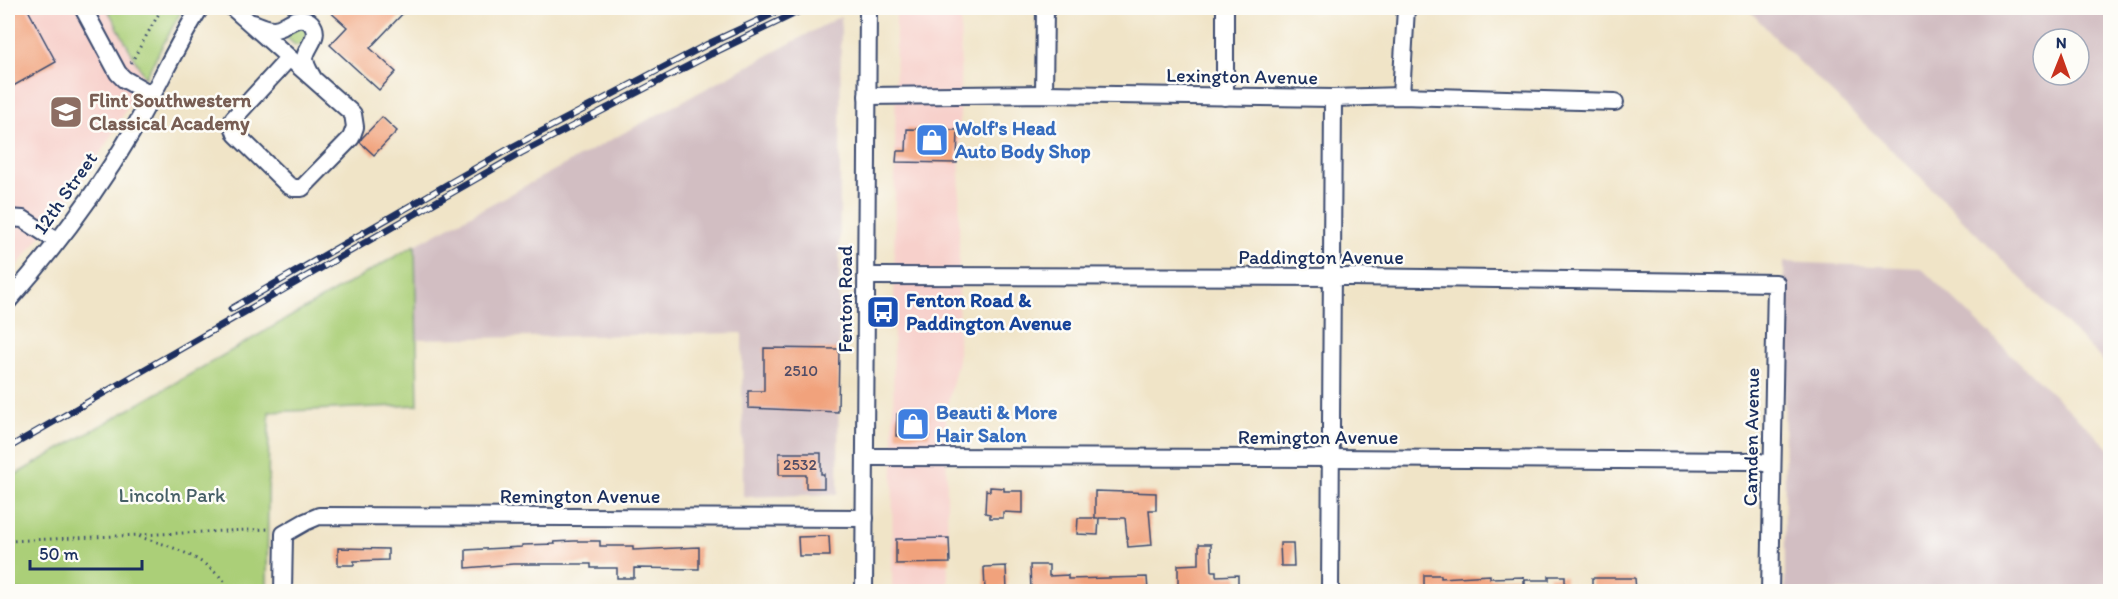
<svg xmlns="http://www.w3.org/2000/svg" width="2118" height="599" viewBox="0 0 2118 599" font-family="Itim,sans-serif">
  <rect width="100%" height="100%" fill="#fdfcf7"/>
  <filter id="ink" filterUnits="userSpaceOnUse"><feTurbulence type="fractalNoise" baseFrequency=".0167" numOctaves="2"/><feDisplacementMap in="SourceGraphic" scale="12" xChannelSelector="R" yChannelSelector="G"/><feConvolveMatrix kernelMatrix="1 2 1 2 8 2 1 2 1" color-interpolation-filters="sRGB"/></filter>
  <filter id="wash" filterUnits="userSpaceOnUse"><feTurbulence type="fractalNoise" baseFrequency=".008" numOctaves="4" result="noise"/><feDisplacementMap in="SourceGraphic" scale="24" xChannelSelector="R" yChannelSelector="G"/><feGaussianBlur stdDeviation="1.35" result="paint"/><feColorMatrix in="noise" values="0 0 0 0 0 0 0 0 0 0 0 0 0 0 0 0 0 1.4 0 .05"/><feComposite in="paint" operator="in"/></filter>
  <g filter="url(#wash)">
    <rect width="100%" height="100%" fill="#f0e4c7"/>
    <!-- built -->
    <g fill="#f7d0cb">
      <path d="M8 8H107L145 78 105 146 78 187 8 278Z"/>
      <path d="M904 8H961L958 360 946 411 948 591 892 592 896 11Z"/>
    </g>
    <!-- industrial -->
    <g fill="#d2bec2" fill-rule="evenodd">
      <path d="M1747 8H2110V368L1925 182 1784 47ZM2043 39H2079V75H2043Z"/>
      <path d="M841 16 838 494 743 497 742 333 417 339 415 245Z"/>
      <path d="M1784 262 1921 268 2110 449V591H1785Z"/>
    </g>
    <!-- green -->
    <g fill="#abcf78" stroke="#637f6b" stroke-width="1.5">
      <path d="M107 8H183L145 78Z"/>
      <path d="M296 23 309 30 302 45H295L287 38 288 30Z"/>
      <path d="M415 245 418 405 269 412 267 591H8V479Z"/>
    </g>
    <g id="blocks">
      <!-- building -->
      <g fill="#f1a27c">
        <path d="M8 8H27L56 62 8 89Z"/>
        <path d="M326 8H408L370 48 396 72 379 90 330 45 347 27Z"/>
        <path d="M382 117 397 131 374 155 360 142 362 138Z"/>
        <path d="M907 129 958 130 957 163 896 162 897 151H906Z"/>
        <path d="M764 348 839 349 838 412 748 408V391H764Z"/>
        <path d="M897 414H929V436H896Z"/>
        <path d="M779 453H821V474H824V488H806V475H779Z"/>
        <path d="M990 487 1004 488V491H1023V513L1003 512V518H990V514L985 513 986 490 990 491Z"/>
        <path d="M1095 491 1156 493V510H1149L1152 545 1128 547 1125 518H1099L1098 535 1077 534 1078 518H1098H1095Z"/>
        <path d="M829 536 830 556H799L798 537Z"/>
        <path d="M949 538 950 563 896 564V539Z"/>
        <path d="M574 541H600V546H633V550L699 547V569L634 568V578H617V568H591V564H513L466 568V550L522 547V545L555 544 554 542Z"/>
        <path d="M1280 543H1293L1294 566H1281Z"/>
        <path d="M1199 544H1211L1212 571H1216V576L1238 575V591H1178V565L1199 564Z"/>
        <path d="M338 548 388 549V560L354 561V565H338Z"/>
        <path d="M1030 565H1049V576L1068 575V579L1147 577 1148 591H1031Z"/>
        <path d="M1006 566 1007 591H985L984 567Z"/>
        <path d="M1424 575H1441V578L1490 575V578L1524 577V588L1490 589V591H1424Z"/>
        <path d="M1549 576H1565V591H1525V580H1549Z"/>
        <path d="M1592 578H1635L1636 591H1592Z"/>
      </g>
    </g>
  </g>
  <g filter="url(#ink)">
    <use href="#blocks" fill-opacity="0" stroke="#3b4a6e" stroke-width="1.5"/>
    <g fill="none" stroke-linecap="round" stroke-linejoin="round">
      <!-- minor casing -->
      <g stroke="#3b4a6e" stroke-width="20">
        <g id="minor">
          <path d="M83 8 118 73 124 79 152 95"/>
          <path d="M233 8 353 114 355 127 351 138 302 188H294L288 185 236 134 233 126V119L289 58"/>
          <path d="M253 23C264 27 274 33 285 25 289 23 293 20 298 19 303 18 307 19 311 23 322 36 306 46 305 58 305 65 309 71 312 76"/>
          <path d="M1044 94 1045 8"/>
          <path d="M867 96 1044 94 1333 98 1401 96 1615 102"/>
          <path d="M1401 96 1406 8"/>
          <path d="M1225 97V8"/>
          <path d="M8 218 23 219 57 241"/>
          <path d="M867 276 1350 277 1776 283 1770 592"/>
          <path d="M8 301C54 249 97 192 132 132 156 91 175 47 200 8"/>
          <path d="M865 457 1330 458 1752 461 1771 464"/>
          <path d="M283 592 284 534 305 522 319 516 865 518"/>
          <path d="M864 592 868 8"/>
          <path d="M1330 592 1333 98"/>
        </g>
      </g>
      <!-- path -->
      <g stroke="#3b4a6e" stroke-width="3" stroke-dasharray="1.5 4.5" stroke-linecap="butt">
        <path d="M131 63 162 8"/>
        <path d="M139 537C175 546 210 560 233 592"/>
        <path d="M8 541 269 529"/>
      </g>
      <!-- minor -->
      <use href="#minor" stroke="#fff" stroke-width="16"/>
      <!-- rail casing -->
      <g stroke="#1b2f5e" stroke-width="7">
        <g id="rail">
          <path d="M231 309 514 146 706 45 785 8"/>
          <path d="M8 448 521 153 711 54 806 8"/>
        </g>
      </g>
      <!-- rail -->
      <use href="#rail" stroke="#fdfcf7" stroke-width="4.5" stroke-dasharray="14" stroke-linecap="butt"/>
    </g>
  </g>
  <!-- icons -->
  <defs>
    <g id="school-square" transform="scale(1.725)"><rect x="-9" y="-9" width="18" height="18" rx="4" fill="#8d6e63" stroke="#fdfcf7"/><path d="M0-5L7-2L0 1L-7-2ZM-4 1L0 2.5L4 1V4Q0 6-4 4Z" fill="#fff"/></g>
    <g id="shop-square" transform="scale(1.725)"><rect x="-9" y="-9" width="18" height="18" rx="4" fill="#3f7fe0" stroke="#fdfcf7"/><path d="M-5-2.5h2.3a2.7 3.5 0 0 1 5.4 0H5L5.5 6h-11ZM-1.5-2.5h3a1.5 2.3 0 0 0-3 0Z" fill="#fff"/></g>
    <g id="bus-square" transform="scale(1.725)"><rect x="-9" y="-9" width="18" height="18" rx="4" fill="#1a4fb4" stroke="#fdfcf7"/><path d="M-5-6H5V4H4V6H2V4H-2V6H-4V4H-5ZM-3.5-4V0h7V-4ZM-3.5 1.2v1.5H-2V1.2ZM2 1.2v1.5H3.5V1.2Z" fill="#fff"/></g>
  </defs>
  <g fill-rule="evenodd">
    <use href="#school-square" x="66" y="112"/>
    <use href="#shop-square" x="932" y="140"/>
    <use href="#bus-square" x="883" y="312"/>
    <use href="#shop-square" x="913" y="424"/>
  </g>
  <g text-anchor="middle" stroke-width="5" stroke-linejoin="round" paint-order="stroke">
    <!-- number labels -->
    <g font-size="16" fill="#504c66">
      <text x="801" y="376">2510</text>
      <text x="800" y="470">2532</text>
    </g>
    <!-- street labels -->
    <g font-size="20" fill="#1b2f5e" stroke="#fdfcf7">
      <text transform="translate(1242 76) rotate(1)" y="7">Lexington Avenue</text>
      <text transform="translate(65 193) rotate(-55)" y="7">12th Street</text>
      <text x="1321" y="264">Paddington Avenue</text>
      <text transform="translate(845 299) rotate(-90)" y="7">Fenton Road</text>
      <text x="1318" y="444">Remington Avenue</text>
      <text transform="translate(1751 437) rotate(-89)" y="7">Camden Avenue</text>
      <text x="580" y="503">Remington Avenue</text>
    </g>
    <!-- education labels -->
    <g font-size="20" font-weight="bold" fill="#785e54" stroke="#fdfcf7" text-anchor="start">
      <text x="89" y="107">Flint Southwestern<tspan x="89" dy="23">Classical Academy</tspan></text>
    </g>
    <!-- shop labels -->
    <g font-size="20" font-weight="bold" fill="#366cbe" stroke="#fdfcf7" text-anchor="start">
      <text x="955" y="135">Wolf's Head<tspan x="955" dy="23">Auto Body Shop</tspan></text>
      <text x="936" y="419">Beauti &amp; More<tspan x="936" dy="23">Hair Salon</tspan></text>
    </g>
    <!-- transit labels -->
    <g font-size="20" font-weight="bold" fill="#164399" stroke="#fdfcf7" text-anchor="start">
      <text x="906" y="307">Fenton Road &amp;<tspan x="906" dy="23">Paddington Avenue</tspan></text>
    </g>
    <!-- park labels -->
    <g font-size="20" fill="#465f66" stroke="#fdfcf7">
      <text x="172" y="502">Lincoln Park</text>
    </g>
  </g>
  <!-- margin -->
  <rect width="2118" height="599" fill="none" stroke="#fdfcf7" stroke-width="30"/>
  <!-- north arrow -->
  <g transform="translate(2061 57) rotate(1)"><circle r="28" fill="#fdfcf7" stroke="#a3aaba" stroke-width="1.5"/>
  <path d="M0-4.5L10 22L0 15L-10 22Z" fill="#c8321e"/>
  <text y="-9" font-size="16" font-weight="bold" text-anchor="middle" fill="#1b2f5e">N</text>
  </g>
  <!-- scale -->
  <path d="M30 560v9h112v-9" fill="none" stroke="#1b2f5e" stroke-width="3"/>
  <text x="39" y="560" font-size="18" fill="#1b2f5e" stroke="#fdfcf7" stroke-width="4.5" paint-order="stroke">50 m</text>
</svg>
